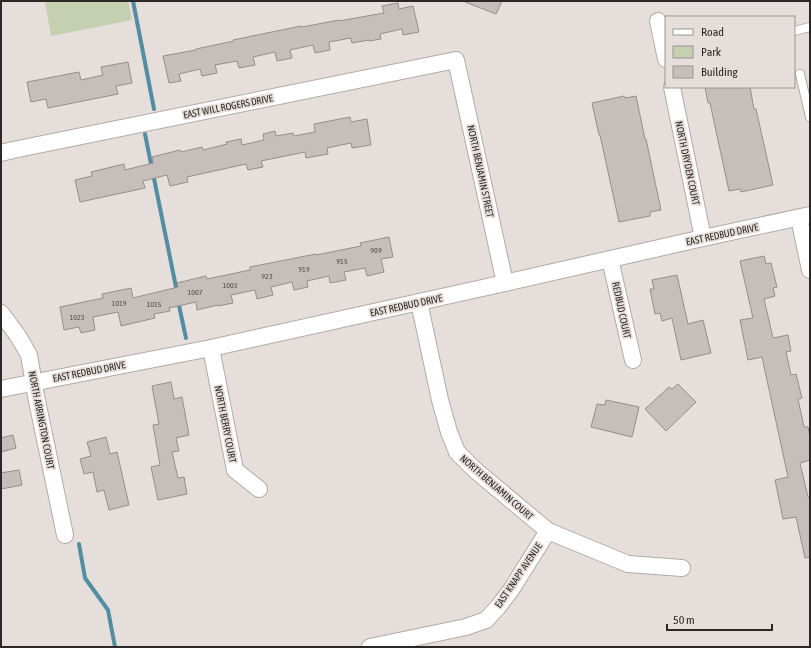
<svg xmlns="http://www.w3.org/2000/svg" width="811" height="648" viewBox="0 0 811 648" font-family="'Asap Condensed',sans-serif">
  <rect width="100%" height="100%" fill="#e5deda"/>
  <!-- green -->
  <path fill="#c4d0af" d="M45 1H128L132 20 51 36Z"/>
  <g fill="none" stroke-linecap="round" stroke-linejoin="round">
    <!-- stream -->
    <g stroke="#538da2" stroke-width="4">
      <path d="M133 1 154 109"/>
      <path d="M145 134 177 292"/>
      <path d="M178 301 186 338"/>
      <path d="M79 544 85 578 108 610 115 647"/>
    </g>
  </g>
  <!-- building -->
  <g fill="#c5bebb" stroke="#958e8b">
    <path d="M465 1H502L496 14 465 2Z"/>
    <path d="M398 3 399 9 413 6 419 32 403 35 402 29 380 34 381 39 369 41V40L352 43 351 38 329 42 330 50 315 53 313 45 290 50 292 58 277 61 275 52 253 57 255 65 239 68 237 61 215 65 217 73 202 76 200 69 179 74 181 81 169 83 163 56 196 50V49L234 41 233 40 301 26 302 27 339 20V21L384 13 382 6Z"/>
    <path d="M128 62 132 83 116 86 118 94 48 108 46 99 31 102 27 82 79 72 81 80 103 75 101 67Z"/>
    <path d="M705 87H750L754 109H756L773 185 741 192 740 189 729 191 710 103H708Z"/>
    <path d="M624 96 625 98 636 96 645 139H646L661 210 650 212V216L619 222 600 135H599L592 103Z"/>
    <path d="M350 117 351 122 367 119 371 145 352 148 351 143 327 148 328 154 306 158 305 152 261 161 263 167 248 170 246 164 187 177 188 182 170 186 167 175 143 181 145 188 80 202 75 180 92 176 91 172 124 164 125 170 153 163 152 157 180 150 181 152 202 147 203 150 227 144 226 142 241 139 242 145 264 140 263 134 275 131 276 136 293 133 294 136 315 132 314 124Z"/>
    <path d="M389 237 393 257 381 259 384 272 367 276 365 268 344 272 346 280 330 283 329 276 307 281 308 287 294 290 292 282 271 287 273 295 257 299 255 290 231 295 233 303 218 306V305L197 310 196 302 169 308 170 311 154 314 155 318 121 326 118 312 93 317 95 330 81 333 79 327 64 330 60 307 103 298 102 294 131 288 133 298 178 287 177 283 206 276 207 279 250 270V267L316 254V255L361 246 360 243Z"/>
    <path d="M764 256 766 264 771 263 777 287 773 288 775 296 764 299 773 338 788 335 791 351 786 352 791 375 796 374 802 398 798 399 804 427H808L810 437V460L800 463 808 497H810V557L805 558 796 517 783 519 775 480 788 477 762 357 748 360 740 320 753 318 740 261Z"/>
    <path d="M677 275 688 324 703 320 711 353 681 360 672 318 662 321 660 313 655 314 650 289H654L652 280Z"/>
    <path d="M171 382 174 399 182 397 189 435 176 438 179 451 172 452 178 478 184 477 187 494 158 500 151 467 160 465 153 425 159 424 152 386Z"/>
    <path d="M678 384 696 402 666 431 645 409 669 387 672 389Z"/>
    <path d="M606 400 639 407 632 437 591 427 597 404 605 405Z"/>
    <path d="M13 435 16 448 1 452V438Z"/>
    <path d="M106 437 110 454 117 452 129 505 109 510 104 490 97 492 93 472 84 474 80 459 91 456 87 442Z"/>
    <path d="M19 470 22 485 1 489V473Z"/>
  </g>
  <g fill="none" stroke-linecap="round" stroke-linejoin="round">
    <!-- lane casing -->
    <g stroke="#b1aba7" stroke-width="10">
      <g id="lane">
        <path d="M794 31 810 27"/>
        <path d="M800 74 810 117"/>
      </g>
    </g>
    <!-- street casing -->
    <g stroke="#b1aba7" stroke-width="18">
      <g id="street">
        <path d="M658 21 666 59"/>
        <path d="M672 87 703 238"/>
        <path d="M1 153 13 150 456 60 505 283"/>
        <path d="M799 218 810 270"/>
        <path d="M610 259 633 360"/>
        <path d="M419 302 440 400 449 432 457 452 475 470 548 531 628 564 682 568"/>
        <path d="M1 313 18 336 29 355 36 396 65 535"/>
        <path d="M211 348 235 470 259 489"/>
        <path d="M1 389 211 348 487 287 703 238 810 215"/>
        <path d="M370 647 466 627 486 620 498 607 511 590 548 531"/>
      </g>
    </g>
    <!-- lane -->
    <use href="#lane" stroke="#fff" stroke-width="8"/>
    <!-- street -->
    <use href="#street" stroke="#fff" stroke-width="16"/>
  </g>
  <g text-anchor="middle" stroke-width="3.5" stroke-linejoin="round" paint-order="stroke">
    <!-- number labels -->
    <g font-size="8" fill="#524e4c">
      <text x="376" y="253">909</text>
      <text x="342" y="264">915</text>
      <text x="304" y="272">919</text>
      <text x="267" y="279">923</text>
      <text x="230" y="288">1003</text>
      <text x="195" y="295">1007</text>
      <text x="119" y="306">1019</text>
      <text x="154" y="307">1015</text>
      <text x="77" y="320">1023</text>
    </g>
    <!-- street labels -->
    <g font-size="10" fill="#2b2827" stroke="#e5deda">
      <text transform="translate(228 106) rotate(-11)" y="4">EAST WILL ROGERS DRIVE</text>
      <text transform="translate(688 163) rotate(78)" y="4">NORTH DRYDEN COURT</text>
      <text transform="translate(481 171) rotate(78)" y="4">NORTH BENJAMIN STREET</text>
      <text transform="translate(722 234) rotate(-12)" y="4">EAST REDBUD DRIVE</text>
      <text transform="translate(406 305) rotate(-12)" y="4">EAST REDBUD DRIVE</text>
      <text transform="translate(622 310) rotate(78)" y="4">REDBUD COURT</text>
      <text transform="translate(89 371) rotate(-11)" y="4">EAST REDBUD DRIVE</text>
      <text transform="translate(42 420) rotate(79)" y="4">NORTH ARRINGTON COURT</text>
      <text transform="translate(226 424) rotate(79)" y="4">NORTH BERRY COURT</text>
      <text transform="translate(497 487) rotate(41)" y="4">NORTH BENJAMIN COURT</text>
      <text transform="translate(518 575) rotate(-56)" y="4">EAST KNAPP AVENUE</text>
    </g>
  </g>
  <!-- border -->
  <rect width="811" height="648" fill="none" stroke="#2b2827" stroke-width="4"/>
  <!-- legend -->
  <rect x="665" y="16" width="130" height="72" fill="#e5deda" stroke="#9b9592"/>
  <rect x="673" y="29" width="20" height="6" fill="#ffffff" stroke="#9b9592"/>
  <text x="701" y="36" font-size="12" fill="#2b2827">Road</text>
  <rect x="673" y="46" width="20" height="12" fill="#c4d0af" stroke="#9b9592"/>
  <text x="701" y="56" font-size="12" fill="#2b2827">Park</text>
  <rect x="673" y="66" width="20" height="12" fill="#c5bebb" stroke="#9b9592"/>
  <text x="701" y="76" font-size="12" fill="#2b2827">Building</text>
  <!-- scale -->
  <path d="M667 624v6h105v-6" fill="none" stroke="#2b2827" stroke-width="2"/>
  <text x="673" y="624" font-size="12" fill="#2b2827" stroke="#e5deda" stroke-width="3" paint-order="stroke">50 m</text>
</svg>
